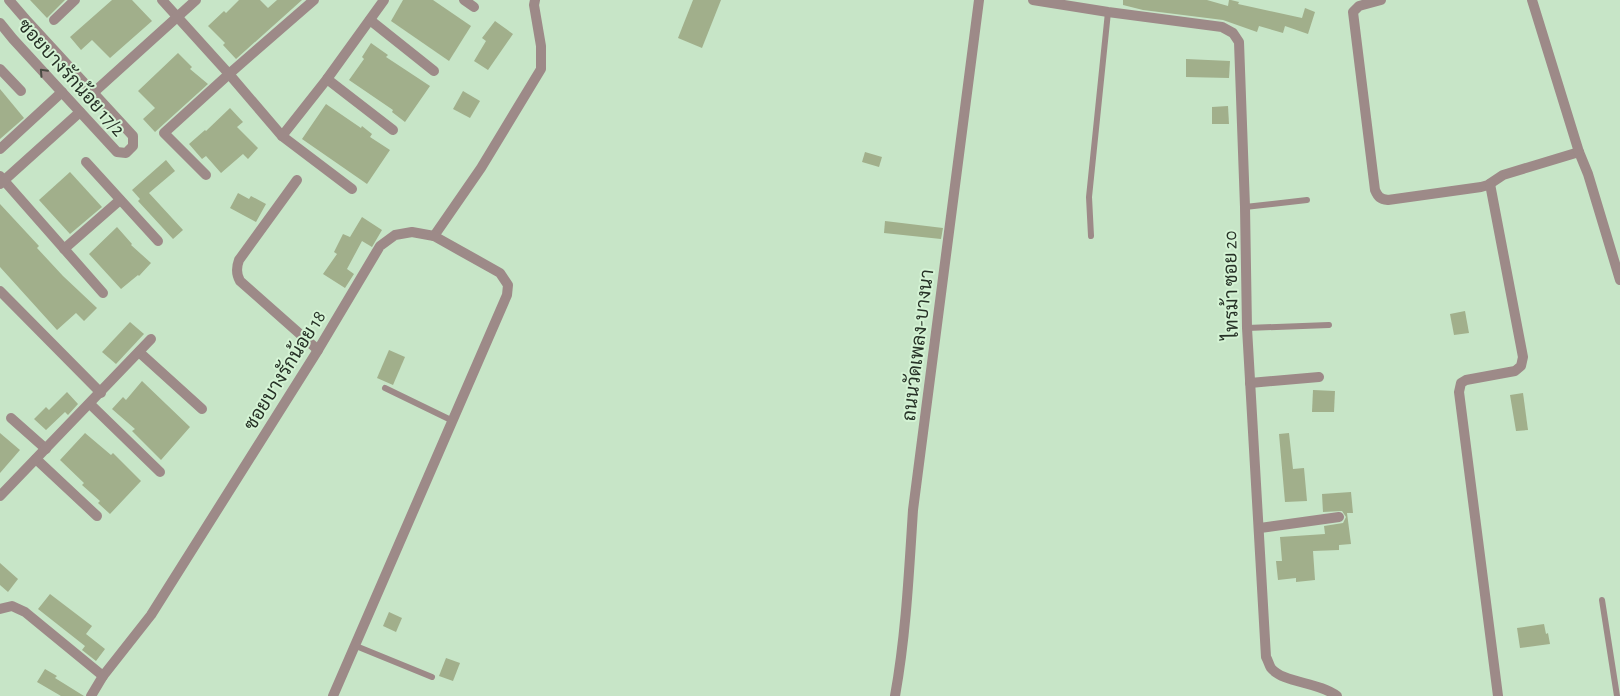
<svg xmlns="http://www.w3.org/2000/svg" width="1620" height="696" viewBox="0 0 1620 696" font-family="'Alegreya Sans',Sarabun,sans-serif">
  <rect width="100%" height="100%" fill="#c7e5c7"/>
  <!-- building -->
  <g fill="#a1af8b">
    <path d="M30 0H65L47 18Z"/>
    <path d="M112 0H132L152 21 110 58 92 40 81 50 70 37Z"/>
    <path d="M239 0H260L268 8 277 0H302L236 59 223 45 225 43 208 26 224 11 226 13Z"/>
    <path d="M403 0H433L471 26 449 61 391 21Z"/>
    <path d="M693 0H721L702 48 678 38Z"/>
    <path d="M1123 0H1207L1228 6 1229 0H1231L1239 2 1238 4 1302 18 1305 8 1315 12 1308 34 1285 26 1283 33 1259 26 1257 32 1223 20 1143 10 1123 5Z"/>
    <path d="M495 21 513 34 488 70 474 61 486 41 482 38Z"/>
    <path d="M371 43 388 55 386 57 430 86 405 122 392 112 393 110 349 80 364 59 362 57Z"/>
    <path d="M178 53 192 67 190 69 208 84 155 132 143 119 155 108 138 91Z"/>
    <path d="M1186 59 1230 61 1229 78 1186 77Z"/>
    <path d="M0 89 24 118 0 139Z"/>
    <path d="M463 91 480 101 470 118 453 109Z"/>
    <path d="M326 104 361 128 362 126 372 134 370 137 390 150 367 184 302 139Z"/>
    <path d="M1228 106 1229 124H1212V107Z"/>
    <path d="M230 108 243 122 237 127 258 148 248 159 243 154 221 173 206 156 202 159 189 144 205 130 206 131Z"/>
    <path d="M865 152 882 157 879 167 862 162Z"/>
    <path d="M166 160 175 171 149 193 183 230 173 239 138 201 140 199 132 190Z"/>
    <path d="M70 172 102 207 70 234 39 200Z"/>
    <path d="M238 193 249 199 251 196 266 204 256 222 230 208Z"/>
    <path d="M0 204 39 246 37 248 63 276 97 308 84 321 76 313 57 330 0 267Z"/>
    <path d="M362 217 382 230 372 247 362 241 347 269 354 274 345 288 323 274 337 254 334 252 343 234 350 237Z"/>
    <path d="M885 221 943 228 941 239 884 233Z"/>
    <path d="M117 227 132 244 131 245 151 263 139 276 138 275 121 289 89 254Z"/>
    <path d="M1465 311 1469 333 1454 335 1450 314Z"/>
    <path d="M130 322 144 334 116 364 102 352Z"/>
    <path d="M389 350 405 357 393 385 377 378Z"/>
    <path d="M142 381 190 427 161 460 132 431 135 429 112 409 123 397 126 400Z"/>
    <path d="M1313 390 1335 391 1334 412H1312Z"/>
    <path d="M67 392 78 404 68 415 65 412 46 430 34 419 46 407 49 410Z"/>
    <path d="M1523 393 1528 430 1516 431 1510 395Z"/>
    <path d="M0 433 20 450 0 473Z"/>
    <path d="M85 433 111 455 113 453 141 481 110 514 98 503 100 501 82 485 84 483 60 460Z"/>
    <path d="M1289 433 1293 469 1304 468 1307 501 1285 502 1279 434Z"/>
    <path d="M1351 492 1353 513H1347L1351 544 1339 545V550L1313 551 1315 580 1296 582V578L1278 580 1276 561H1282L1280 537 1325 534 1324 526 1343 523 1346 517 1342 511 1323 512 1322 494Z"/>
    <path d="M0 563 18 579 8 592 0 585Z"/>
    <path d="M50 594 92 626 86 634 105 649 96 661 82 650 85 646 38 609Z"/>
    <path d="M389 612 402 618 396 632 383 626Z"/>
    <path d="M1544 624 1546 634 1548 633 1550 644 1520 648 1517 628Z"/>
    <path d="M446 658 460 663 453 681 439 676Z"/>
    <path d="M45 669 57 676 55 678 84 696H61L37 682Z"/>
  </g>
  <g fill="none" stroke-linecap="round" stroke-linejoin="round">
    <!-- lane -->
    <g stroke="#9d8a88" stroke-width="6">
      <path d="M1245 207 1307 200"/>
      <path d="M1091 236 1089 197 1108 12"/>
      <path d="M1247 328 1329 325"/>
      <path d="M385 388 453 421"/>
      <path d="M1602 600 1617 696"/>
      <path d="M356 646 432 677"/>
    </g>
    <!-- street -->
    <g stroke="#9d8a88" stroke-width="10">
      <path d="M162 0 229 74 282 136 352 189"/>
      <path d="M464 0 474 7"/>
      <path d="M1033 0 1108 12 1222 27 1233 33 1239 42 1245 207 1247 328 1266 657C1268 660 1269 665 1271 668 1283 683 1319 682 1337 696"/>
      <path d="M1381 0 1359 6 1353 12 1375 190C1378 197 1380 199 1388 200L1481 187 1488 185 1503 175 1579 152"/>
      <path d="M1532 0 1579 152 1588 174 1620 280"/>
      <path d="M54 20 75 0"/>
      <path d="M370 20 434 71"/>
      <path d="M0 23 13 39 117 152 126 153 133 146V136L28 22 9 0"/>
      <path d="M0 69 21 91"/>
      <path d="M327 79 393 130"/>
      <path d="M93 93 196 0"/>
      <path d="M282 136 327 79 384 0"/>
      <path d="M0 149 62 92"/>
      <path d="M86 162 158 241"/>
      <path d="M206 175 164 133 229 74 314 0"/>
      <path d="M0 176 103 293"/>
      <path d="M297 180 239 260C236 268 236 274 240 281L318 350"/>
      <path d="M0 184 80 112"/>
      <path d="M1490 184 1523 357 1521 366 1515 371 1466 380 1461 383 1459 392 1498 696"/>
      <path d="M434 236 481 168 541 69V46L534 5 535 0"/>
      <path d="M64 249 120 200"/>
      <path d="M0 291 101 393"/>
      <path d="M139 352 202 409"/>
      <path d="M1250 383 1319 377"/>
      <path d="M90 404 160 472"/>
      <path d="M11 418 46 449"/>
      <path d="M36 459 97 516"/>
      <path d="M0 496 151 339"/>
      <path d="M1260 528 1339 517"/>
      <path d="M0 609 12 606 25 612 103 676"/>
      <path d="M91 696 103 676 151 615 318 350 380 246 395 235 412 232 434 236 500 273 508 285 507 295 333 696"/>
      <path d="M895 696C906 635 909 572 913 510L979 0"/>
    </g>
  </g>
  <!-- one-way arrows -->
  <defs><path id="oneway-chevron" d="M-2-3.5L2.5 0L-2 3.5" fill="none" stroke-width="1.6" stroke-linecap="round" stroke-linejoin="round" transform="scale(1.25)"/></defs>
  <use stroke="#4a4c43" href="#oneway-chevron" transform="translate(43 72) rotate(-133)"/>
  <g text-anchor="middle" stroke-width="4" stroke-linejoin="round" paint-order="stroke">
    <!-- street labels -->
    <g font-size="19" fill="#263126" stroke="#d4f3d4">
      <text transform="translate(72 77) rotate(48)" y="7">ซอยบางรักน้อย 17/2</text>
      <text transform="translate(1230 285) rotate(-91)" y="7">ไทรม้า ซอย 20</text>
      <text transform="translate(917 345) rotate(-83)" y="7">ถนนวัดเพลง-บางนา</text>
      <text transform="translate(284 370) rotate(-58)" y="7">ซอยบางรักน้อย 18</text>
    </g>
  </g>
</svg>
